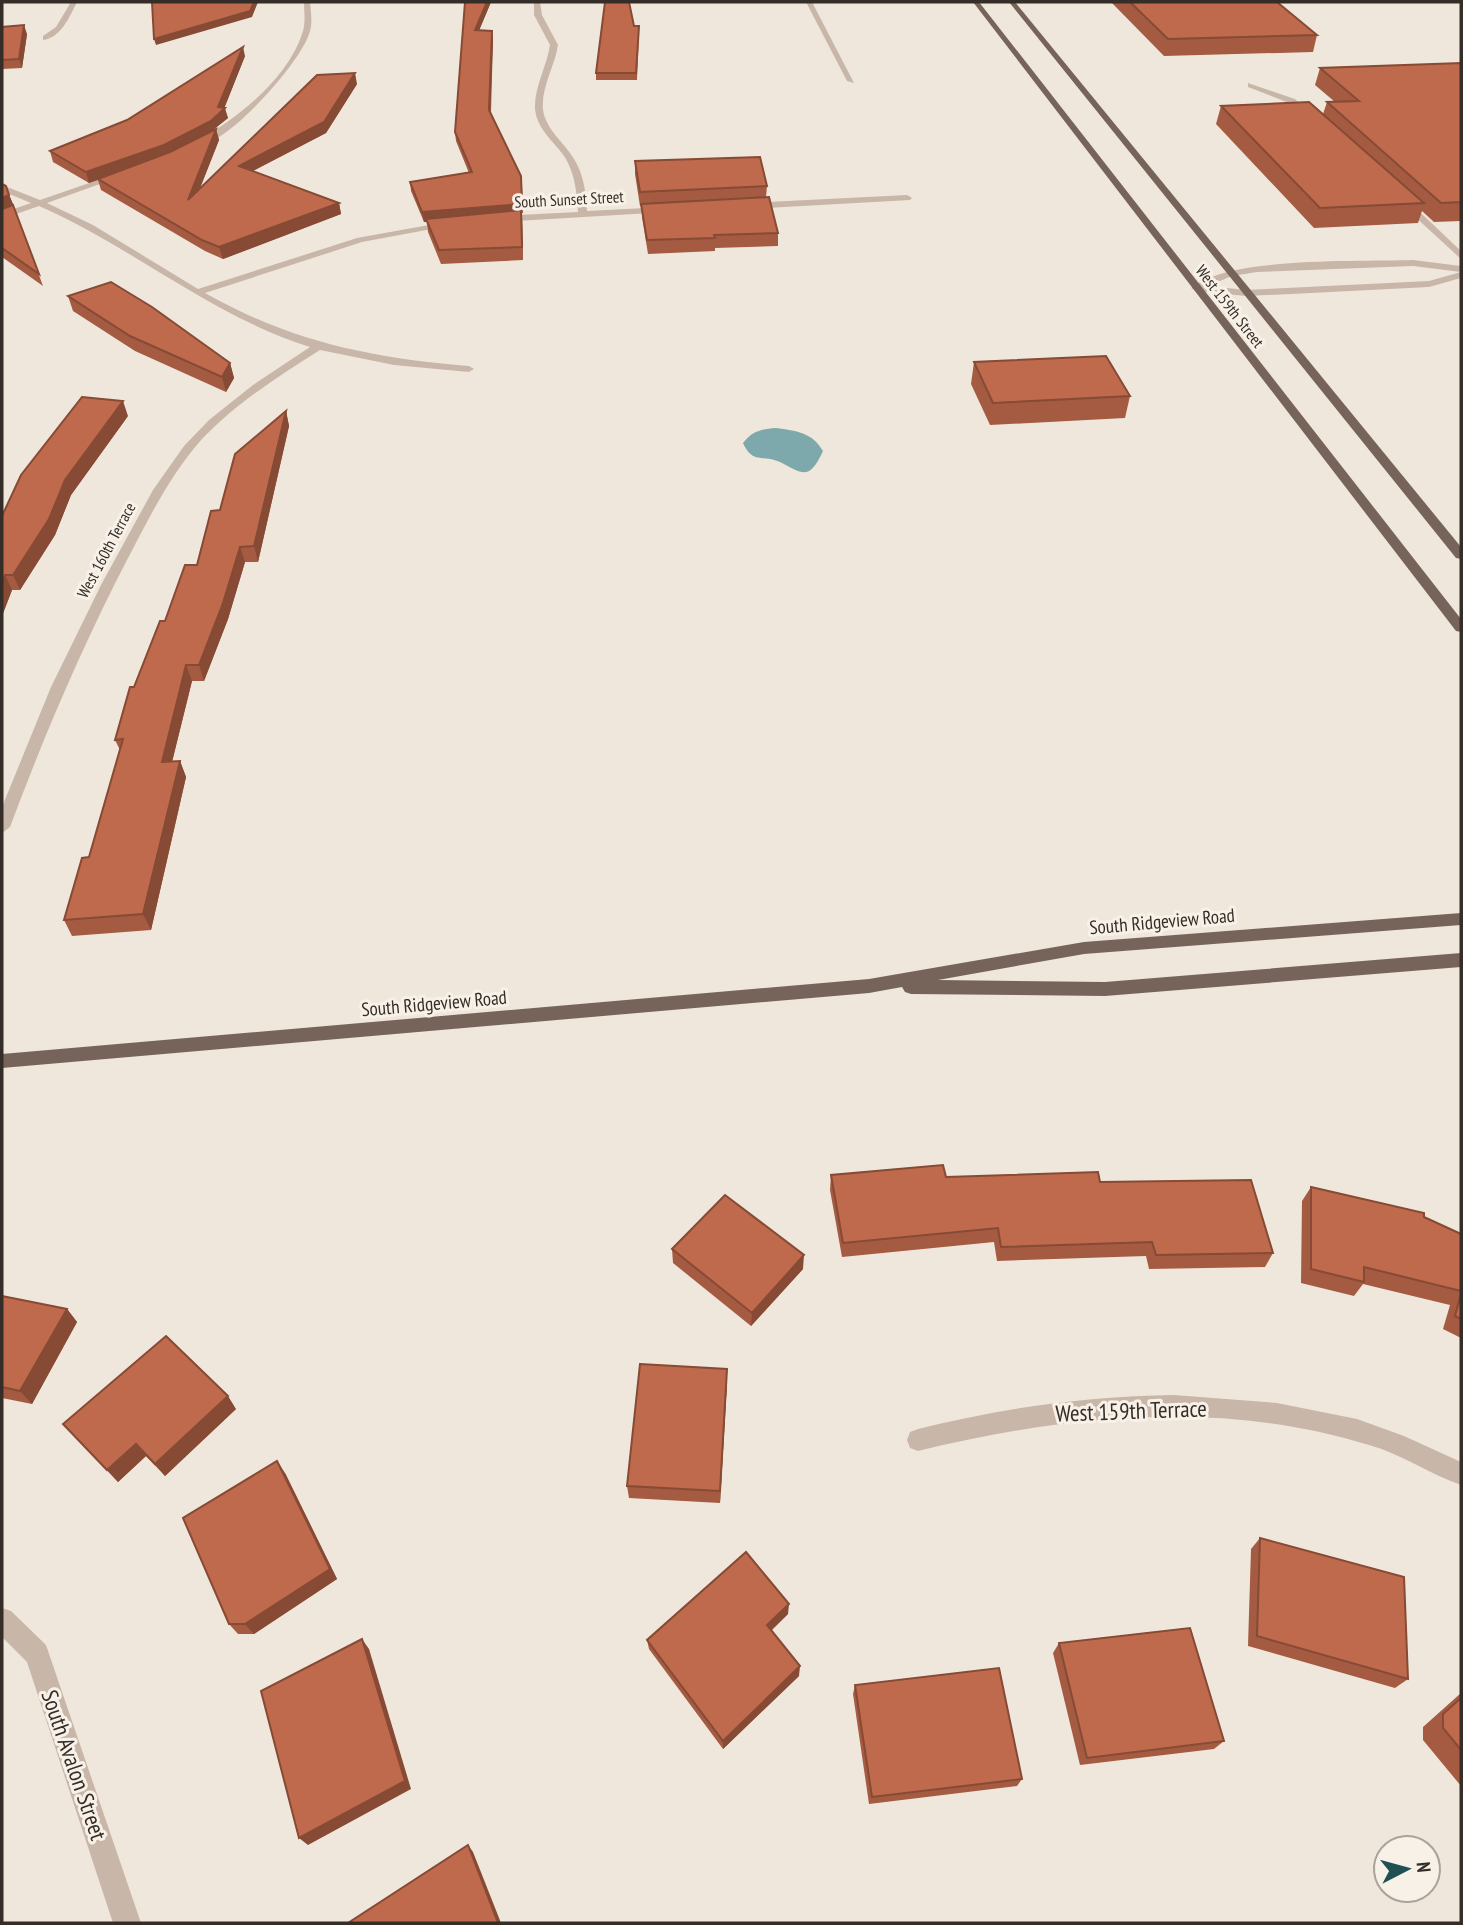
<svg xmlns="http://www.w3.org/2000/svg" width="1463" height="1925" viewBox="0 0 1463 1925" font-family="'PT Sans Narrow',sans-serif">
  <rect width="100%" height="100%" fill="#f0e7dc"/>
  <!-- water -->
  <path fill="#7da9ac" d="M776 428C796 431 812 432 823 451 809 481 803 474 780 462 763 454 753 465 743 443 752 431 761 429 776 428Z"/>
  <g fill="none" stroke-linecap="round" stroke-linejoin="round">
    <!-- minor -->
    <g fill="#c8b7a9" fill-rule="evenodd">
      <path d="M71 2H77C70 16 61 38 43 40V36L56 27Z"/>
      <path d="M304 2H310C311 13 313 24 309 34 300 63 226 147 196 146V142C236 119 287 80 302 34 306 24 304 12 304 2Z"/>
      <path d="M534 2H540L542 15 558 45C555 66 541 87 543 109 545 129 564 142 574 159 584 175 586 193 587 211L665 207 670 210 668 212 500 222 495 219 500 216 578 212C577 194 575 175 566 159 555 142 537 130 535 109 534 87 547 66 550 45L534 15Z"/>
      <path d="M806 2H812L854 83 847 81Z"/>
      <path d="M1248 83 1295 99 1315 118 1308 120 1289 103 1248 87Z"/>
      <path d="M118 173 125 175 47 203 93 225 198 289 357 238 451 221V225L448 226 362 242 205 293C292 342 371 358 469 366L474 369 469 372 394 365 320 350C279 376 236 403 202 439 170 475 149 518 127 560 82 647 44 736 10 827L2 833V807L51 687 101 585 153 490 184 446 209 420 253 385 310 347C211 316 133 247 39 206L2 219V213L31 203 2 191V185L40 200Z"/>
      <path d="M907 195 912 198 910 200 749 209 744 206 749 203Z"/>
      <path d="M1399 198H1405L1461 251V259L1399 202Z"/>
      <path d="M1413 260 1461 266V272L1413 266 1257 272 1232 276 1208 286 1246 290 1429 281 1461 272V278L1429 287 1292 294 1246 296 1196 291 1191 288C1230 256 1360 262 1413 260Z"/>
      <path d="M1174 1395 1277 1403 1357 1419 1404 1436 1461 1462V1485C1430 1474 1401 1454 1369 1445 1221 1399 1066 1415 918 1451L910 1448 907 1440 910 1432 918 1429C1003 1408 1087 1396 1174 1395Z"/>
      <path d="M2 1608 11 1611 46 1645 141 1923H113L27 1662 2 1637Z"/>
    </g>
    <!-- major -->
    <g fill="#76645a" fill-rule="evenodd">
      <path d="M973 2H979L1461 619V632L1456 631Z"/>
      <path d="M1009 2H1015L1461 547V559L1456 558Z"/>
      <path d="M1461 913V925L1084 954 938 980 1105 982 1461 953V967L1105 996 911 994 905 992 902 987 869 993 2 1068V1054L869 979 1084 942Z"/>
    </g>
  </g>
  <!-- wall -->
  <g fill="#a45b41">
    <path d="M465 2H491L479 30 493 39 491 113 522 185 523 213H522L523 260 441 264 428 232 427 222H424L411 191 410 182 469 173 456 141 455 132Z"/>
    <path d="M1111 2H1277L1317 35 1313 52 1164 56Z"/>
    <path d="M634 26 639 33 637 80H596V73Z"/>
    <path d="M2 27 27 34 22 68 2 69Z"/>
    <path d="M245 56 224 108 228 118 214 129H216L219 140 200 188 357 84 326 133 253 171 339 203 341 214 223 259 205 251 101 190 98 180 89 183 53 162 50 151 127 120Z"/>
    <path d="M1461 63V221L1434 222 1422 211 1418 223 1314 228 1216 124 1221 106 1323 114 1327 102H1335L1315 85 1320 68Z"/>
    <path d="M635 161 767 186 766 197 778 233V246L715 248V251L648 254 642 217V206H640L635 174Z"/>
    <path d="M2 184 6 186 43 286 2 257Z"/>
    <path d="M68 296 230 363 234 378 226 392 135 351 73 311Z"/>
    <path d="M974 362 1130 396 1125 418 990 425 971 384Z"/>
    <path d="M286 411 289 426 258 562H245L228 619 204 681H192L172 762 180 761 186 777 151 930 72 936 64 920 89 857 120 750 115 740 134 687 165 621 197 565 220 510Z"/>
    <path d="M128 416 71 495 55 535 20 590H12L2 616V516Z"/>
    <path d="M831 1175 946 1177 1100 1182 1273 1253 1265 1267 1149 1269 1146 1256 997 1261 994 1242 842 1257 830 1190Z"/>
    <path d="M1311 1187 1424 1217 1461 1234V1338L1443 1329 1450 1305 1363 1284 1354 1296 1301 1283 1302 1201Z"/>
    <path d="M672 1249 803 1269 751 1326 673 1263Z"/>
    <path d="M2 1296 67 1309 77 1322 32 1404 2 1398Z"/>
    <path d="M727 1382 720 1503 629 1498 627 1486Z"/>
    <path d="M236 1409 165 1476 146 1456 118 1482 63 1424Z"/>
    <path d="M285 1473 337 1579 254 1634H238L229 1624Z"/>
    <path d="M1260 1538 1408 1679 1395 1688 1248 1646 1251 1549Z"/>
    <path d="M788 1614 771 1631 799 1676 723 1749 649 1649 647 1640Z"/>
    <path d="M1059 1643 1224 1741 1214 1749 1080 1765 1053 1653Z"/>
    <path d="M855 1685 1022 1779 1017 1786 869 1804 853 1694Z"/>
    <path d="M1461 1693V1786L1423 1740V1727Z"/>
  </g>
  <!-- shaded-wall -->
  <g fill="#864a35">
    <path d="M254 2H258L252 17 156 45 154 39Z"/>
    <path d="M487 2H491L476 38 475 30Z"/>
    <path d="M24 25 27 34 22 68 19 59Z"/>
    <path d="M492 31 493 39 490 119 489 110Z"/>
    <path d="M243 47 245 56 224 109 225 108 228 118 213 130 167 155 89 183 86 172 218 107Z"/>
    <path d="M355 73 357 84 326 133 241 177 239 166Z"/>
    <path d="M216 129 219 140 191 211 188 200Z"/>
    <path d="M521 176 523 260 522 247 426 219 427 222H424L422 212Z"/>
    <path d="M9 195 14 206 2 211V198Z"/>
    <path d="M339 203 341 214 223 259 219 247Z"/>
    <path d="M230 363 234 378 226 392 222 377Z"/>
    <path d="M123 401 128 416 71 495 55 535 20 590 13 575 65 480Z"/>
    <path d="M286 411 289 426 258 562 254 546Z"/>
    <path d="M240 547 245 562 228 619 204 681 199 665Z"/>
    <path d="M5 575 12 590 2 616V583Z"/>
    <path d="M186 665 192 681 168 778 162 762Z"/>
    <path d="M180 761 186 777 151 930 143 914Z"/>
    <path d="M804 1255 803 1269 751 1326 752 1313Z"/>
    <path d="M67 1309 77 1322 32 1404 20 1391Z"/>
    <path d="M727 1369V1382L720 1503V1491Z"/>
    <path d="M228 1396 236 1409 165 1476 155 1464Z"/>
    <path d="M136 1444 146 1456 118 1482 107 1470Z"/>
    <path d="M277 1461 285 1473 337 1579 254 1634 245 1624Z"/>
    <path d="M789 1604 788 1614 766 1635 767 1625Z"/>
    <path d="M362 1639 369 1649 411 1789 308 1845 299 1838Z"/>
    <path d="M800 1666 799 1676 723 1749V1741Z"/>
    <path d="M468 1845 473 1852 501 1923H498Z"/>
  </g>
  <!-- building -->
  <g fill="#bf6a4c" stroke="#864a35" stroke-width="2">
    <path d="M152 2H254L250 11 154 39Z"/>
    <path d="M465 2H487L475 30 492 31 489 110 521 176 522 204 422 212 410 182 472 172 455 132Z"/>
    <path d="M605 2H629L634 26H639L636 73H596Z"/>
    <path d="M1130 2H1277L1317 35 1168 39Z"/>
    <path d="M24 25 19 59 2 60V27Z"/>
    <path d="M243 47 218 107 225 108 211 121 164 145 86 172 50 151 127 120Z"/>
    <path d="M1461 63V202L1441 203 1327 102 1359 101 1320 68Z"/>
    <path d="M355 73 324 122 239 166 339 203 219 247 202 240 98 179 170 152 216 129 188 200 317 75Z"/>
    <path d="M1309 102 1424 203 1320 208 1221 106Z"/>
    <path d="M760 157 767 186 640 192 635 161Z"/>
    <path d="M2 184 6 186 9 195 2 198Z"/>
    <path d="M769 197 778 233 714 235 715 238 647 240 641 204Z"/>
    <path d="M13 205 39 274 2 248V209Z"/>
    <path d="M521 210 522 247 439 250 426 219Z"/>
    <path d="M111 282 152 307 230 363 222 377 130 336 68 296Z"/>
    <path d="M1106 356 1130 396 993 403 974 362Z"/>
    <path d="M82 397 123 401 65 480 49 519 13 575H5L2 583V516L21 475Z"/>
    <path d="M286 411 254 546 240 547 223 603 199 665H186L162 762 180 761 143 914 64 920 82 858 89 857 123 739 115 740 130 687H134L160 621H165L185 565H197L211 511 220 510 235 454Z"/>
    <path d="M943 1165 946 1177 1098 1172 1100 1182 1251 1180 1273 1253 1156 1255 1152 1242 1001 1247 998 1228 843 1243 831 1175Z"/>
    <path d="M1311 1187 1424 1213V1217L1461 1234V1291L1364 1267V1282L1311 1269Z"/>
    <path d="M725 1195 804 1255 752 1313 672 1249Z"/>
    <path d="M1461 1294V1319L1455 1316Z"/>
    <path d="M2 1296 67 1309 20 1391 2 1387Z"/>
    <path d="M166 1336 228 1396 155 1464 136 1444 107 1470 63 1424Z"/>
    <path d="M640 1364 727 1369 720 1491 627 1486Z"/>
    <path d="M277 1461 330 1569 245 1624H229L183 1518Z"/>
    <path d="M1260 1538 1404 1577 1408 1679 1257 1636Z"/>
    <path d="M746 1552 789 1604 767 1625 800 1666 723 1741 647 1640Z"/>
    <path d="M1190 1628 1224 1741 1087 1758 1059 1643Z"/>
    <path d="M362 1639 405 1781 299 1838 261 1691Z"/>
    <path d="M999 1668 1022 1779 872 1797 855 1685Z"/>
    <path d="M1461 1698V1750L1443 1728V1714Z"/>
    <path d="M468 1845 498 1923H348Z"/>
  </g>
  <g text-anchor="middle" stroke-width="6" stroke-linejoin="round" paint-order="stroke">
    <!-- far-street labels -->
    <g font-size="16" fill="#352d28" stroke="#f8f1e8">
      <text transform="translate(569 199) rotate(-3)" y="6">South Sunset Street</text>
      <text transform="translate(1230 306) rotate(52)" y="6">West 159th Street</text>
      <text transform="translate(106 550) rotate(-62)" y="6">West 160th Terrace</text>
    </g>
    <!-- street labels -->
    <g font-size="19" fill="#352d28" stroke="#f8f1e8">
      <text transform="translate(1162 921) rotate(-5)" y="7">South Ridgeview Road</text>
      <text transform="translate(434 1003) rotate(-5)" y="7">South Ridgeview Road</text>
    </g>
    <!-- near-street labels -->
    <g font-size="23" fill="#352d28" stroke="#f8f1e8">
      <text transform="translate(1131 1411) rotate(-2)" y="8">West 159th Terrace</text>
      <text transform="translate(74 1765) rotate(71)" y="8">South Avalon Street</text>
    </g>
  </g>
  <!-- border -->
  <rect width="1463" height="1925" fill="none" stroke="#352d28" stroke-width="7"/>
  <!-- north arrow -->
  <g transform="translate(1407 1869) rotate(84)"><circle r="33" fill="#f8f1e8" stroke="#aaa39b" stroke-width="2"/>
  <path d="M0-5L12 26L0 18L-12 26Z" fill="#205054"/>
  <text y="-10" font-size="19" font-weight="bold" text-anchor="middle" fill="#352d28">N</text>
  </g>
</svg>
